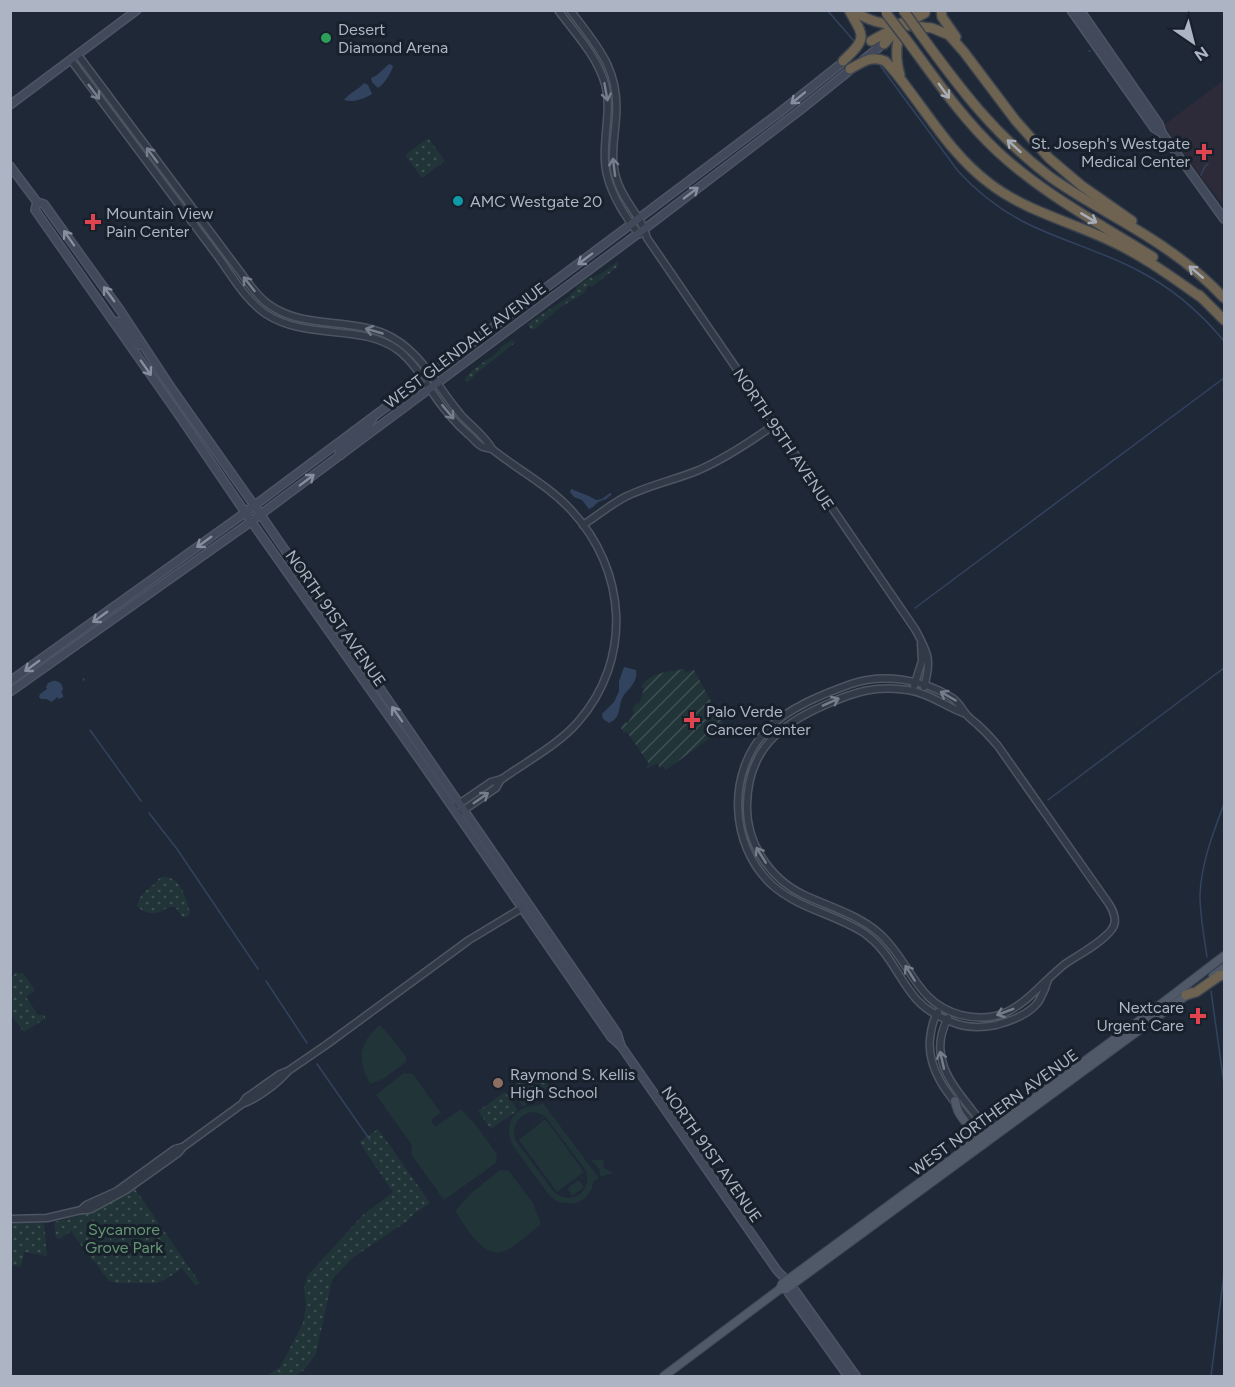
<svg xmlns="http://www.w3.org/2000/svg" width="1235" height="1387" viewBox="0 0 1235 1387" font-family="Figtree,sans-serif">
  <defs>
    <pattern id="grass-dots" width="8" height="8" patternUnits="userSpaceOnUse" patternTransform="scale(1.5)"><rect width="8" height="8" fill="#213438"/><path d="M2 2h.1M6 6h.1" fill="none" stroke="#3f4f53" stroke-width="1.8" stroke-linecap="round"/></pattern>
    <pattern id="garden-furrows" width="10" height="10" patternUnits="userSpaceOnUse" patternTransform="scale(1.5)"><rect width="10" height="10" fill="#213438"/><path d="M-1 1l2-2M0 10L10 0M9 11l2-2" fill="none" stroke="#3f4f53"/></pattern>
  </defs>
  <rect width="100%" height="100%" fill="#1f2837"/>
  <!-- medical -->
  <path fill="#2d2b39" d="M1224 80V206L1202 178 1164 125Z"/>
  <!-- grass -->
  <g fill="url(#grass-dots)">
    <path d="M428 138 445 161 422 178 405 155Z"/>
    <path d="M617 262 619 264 616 268 593 286H588L584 293 561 307 535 329H531L527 324 567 298 576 290V287L590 277 592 278 602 273Z"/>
    <path d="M512 340 516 342 477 373 468 382 466 381 465 379C471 370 481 364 490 358 499 352 500 345 512 340Z"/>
    <path d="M162 877C165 877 169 877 172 879 182 883 189 904 190 914L187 917H182C179 913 177 907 173 907 168 906 164 911 159 912 152 915 142 912 137 906 140 895 143 893 151 887 156 883 156 880 162 877Z"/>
    <path d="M15 972 19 973H23L35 990 26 997 38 1015H45V1019L24 1032 11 1015V978L14 975Z"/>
    <path d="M537 1069 550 1088 523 1107 510 1089Z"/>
    <path d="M505 1092 518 1110 491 1129 478 1111Z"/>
    <path d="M378 1129 430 1203 415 1213 407 1221 351 1259 332 1280 316 1354 304 1370 295 1376H266L280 1367 303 1323 306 1305 304 1287 307 1276 363 1215 393 1192 359 1142Z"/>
    <path d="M135 1189 200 1283 196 1286 182 1268 168 1278 157 1283H116L108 1280 95 1262C90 1259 90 1254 83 1252V1248L71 1231 60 1239 56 1238 54 1222C85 1215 108 1205 135 1189Z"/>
    <path d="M11 1223H44L47 1256 24 1252 21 1267 11 1265Z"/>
  </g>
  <!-- garden -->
  <path fill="url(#garden-furrows)" d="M684 669 686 672 694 670 725 727 666 770 663 766 660 768 657 763 648 768 646 766 649 764 627 732 624 733 621 728 625 722 628 723 634 712 632 710 636 703 639 704 644 689 641 687C649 672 669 672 684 669Z"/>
  <!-- pitch -->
  <g fill="#213438" fill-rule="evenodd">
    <path d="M380 1025 390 1036 406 1057V1062L383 1079 370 1084C357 1060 358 1043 380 1025Z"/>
    <path d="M404 1073 413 1074 441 1113 431 1120 435 1127 461 1109 475 1124 497 1154 496 1163 444 1200 411 1154 412 1145 376 1095Z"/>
    <path d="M543 1103 599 1178 593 1182 592 1189 584 1199 574 1204 558 1202 549 1195 513 1146C506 1132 507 1115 524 1108 531 1105 536 1107 543 1103ZM530 1112 538 1113 544 1116 521 1134 545 1116 584 1168 587 1174 569 1187 568 1190 572 1196 584 1187 579 1180 587 1175C589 1195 570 1205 554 1192L516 1141C511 1127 517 1117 530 1112Z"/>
    <path d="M544 1120H546L584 1172 557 1192 519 1140Z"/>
    <path d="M591 1160H604L603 1167 613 1173 600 1177V1170Z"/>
    <path d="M500 1170 509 1171 533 1203 541 1224C530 1233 519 1244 507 1250 483 1262 466 1226 455 1211L471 1193Z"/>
    <path d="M141 1219 149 1230 135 1240 127 1228Z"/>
    <path d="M112 1223 121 1236 113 1242 104 1228Z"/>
    <path d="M102 1230 112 1243 104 1248 95 1235Z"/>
  </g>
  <!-- water -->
  <g fill="#32435f">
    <path d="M389 64 392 65 393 67C389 76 385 83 378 88L372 82 371 78 377 75Z"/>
    <path d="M364 83 368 85 372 94C363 99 354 103 344 100 349 93 358 90 364 83Z"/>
    <path d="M571 489 589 496 596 500 602 499 610 493 612 494 606 499 598 502 593 507 589 509 582 500 574 497 570 492Z"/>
    <path d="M624 667 636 670C638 682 630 687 624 695 617 705 623 717 609 723L603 719 602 714 614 702 619 691V681Z"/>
    <path d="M53 681C58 680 63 684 63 690L61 691 63 695V697L59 699 57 697 52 702 46 699H41L39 697 40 694 47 689 46 687 48 683Z"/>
  </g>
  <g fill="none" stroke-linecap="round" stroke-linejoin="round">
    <!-- stream -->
    <g stroke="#32435f" stroke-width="1.5">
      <path d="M827 10 854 41"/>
      <path d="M1089 51H1090"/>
      <path d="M879 64 958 171C977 192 999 209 1024 222 1061 241 1102 251 1139 271 1172 288 1200 312 1224 341"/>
      <path d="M1181 146 1190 139"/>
      <path d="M1201 175 1205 166 1208 164"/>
      <path d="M915 608 1224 378"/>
      <path d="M83 680 84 679"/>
      <path d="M90 730 141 801"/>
      <path d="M1048 800 1224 668"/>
      <path d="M149 813 177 849 258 969"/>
      <path d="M1207 957C1204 936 1200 916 1200 895 1201 864 1213 833 1224 804"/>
      <path d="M266 981 307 1043"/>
      <path d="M1211 991 1224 1084"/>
      <path d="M317 1064 370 1140"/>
      <path d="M1211 1376 1224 1274"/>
    </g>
    <!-- tertiary casing -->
    <g stroke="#4d5562" stroke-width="9">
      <g id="tertiary">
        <path d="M558 10C575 33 597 56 605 84 612 110 603 135 605 162 606 180 614 197 624 213 629 220 633 229 640 234"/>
        <path d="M570 10C597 46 620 69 616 117 615 137 610 157 616 177 622 201 642 216 647 238L915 629C928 653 932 659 924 687"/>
        <path d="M78 55 241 273C249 284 257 296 268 304 302 329 346 318 383 333 420 348 436 386 461 415 471 426 485 436 492 449 518 470 548 485 571 510 627 570 633 659 578 722 558 745 527 761 502 779L491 782 456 806"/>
        <path d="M71 60 216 254C231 274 245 300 266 314 308 341 361 323 398 350 412 361 421 375 430 389 441 406 454 422 469 435 473 438 478 445 483 447 486 448 489 448 492 449"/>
        <path d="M583 525C597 516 610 505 625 497 649 485 675 480 699 470 726 458 750 442 774 425"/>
        <path d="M914 686 922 661 921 644"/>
        <path d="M966 714C946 707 929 693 908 690 876 685 854 692 825 705 779 725 748 750 747 805 746 843 770 879 804 895 830 907 859 915 880 934 911 962 916 1004 961 1015 1012 1028 1031 991 1065 964 1078 955 1103 942 1112 929 1118 921 1114 912 1109 904L998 746C992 739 986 732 979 726 975 722 970 719 966 714 961 708 959 702 951 697 922 679 883 673 851 684 823 694 788 708 768 729 726 771 729 845 772 885 799 909 835 914 864 933 890 951 898 979 917 1000 927 1011 939 1017 952 1022 966 1028 981 1028 996 1025 1011 1021 1030 1014 1039 1001 1043 994 1046 987 1048 980"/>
        <path d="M461 812 496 788 501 779"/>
        <path d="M938 1012C933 1019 931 1030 930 1039 926 1079 963 1109 985 1139"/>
        <path d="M948 1018C922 1067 967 1097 990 1135"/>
        <path d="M242 1104 246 1098 280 1074 288 1071 326 1045 469 940 522 908"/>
        <path d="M980 1117C998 1130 1009 1108 1026 1103"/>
        <path d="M81 1210 86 1205 117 1191 175 1149 182 1147"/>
        <path d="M10 1219 47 1218 81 1210H87L91 1209 126 1190 178 1153 183 1147 242 1104C257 1099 278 1083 288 1071"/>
      </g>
    </g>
    <!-- secondary casing -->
    <g stroke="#4d5562" stroke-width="10">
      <g id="secondary">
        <path d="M1071 10 1154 128 1162 133"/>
        <path d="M1080 10 1159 124 1162 133 1224 219"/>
        <path d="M863 60 887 41"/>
        <path d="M10 105 137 10"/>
        <path d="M10 166 37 202 44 204 120 310 172 389 254 505 617 1033 621 1046"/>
        <path d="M37 202 35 210 176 411 251 521 429 773 611 1037 621 1046 776 1269C781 1276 787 1279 791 1285L856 1376"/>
        <path d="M113 321 121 322 139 345"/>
        <path d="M341 455 339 451 340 449 367 428 373 418"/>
        <path d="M10 681 239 517 638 219 779 113 847 59"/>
        <path d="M10 692 245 526 651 224 799 111 854 67"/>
        <path d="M783 1285 848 1376"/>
      </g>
    </g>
    <!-- primary casing -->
    <g stroke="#3c4351" stroke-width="10">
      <g id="primary">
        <path d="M1213 976 1224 968"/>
        <path d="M955 1101C956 1105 957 1108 958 1111 964 1124 981 1132 964 1145"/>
        <path d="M780 1289H786L1191 992"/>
        <path d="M664 1376 780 1289 782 1284 1131 1027 1224 956"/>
      </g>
    </g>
    <!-- motorway casing -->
    <g stroke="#3a424f" stroke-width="12">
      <g id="motorway">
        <path d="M853 10C866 20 886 27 903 23 911 21 918 17 925 13"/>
        <path d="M941 10 942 17 956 37"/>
        <path d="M921 35C961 90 994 134 1049 176 1086 203 1128 222 1165 248 1186 262 1207 280 1224 298"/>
        <path d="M871 41 891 30 903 25 932 28 949 35 964 52 1016 121 1049 158 1082 186 1132 221"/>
        <path d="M909 43C937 81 963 119 997 151 1043 194 1100 224 1153 257"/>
        <path d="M884 44 898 28"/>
        <path d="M843 61C868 38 864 37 849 10"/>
        <path d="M850 69C863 62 871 55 885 61 895 71 903 82 911 93 935 125 957 159 989 183 1025 211 1072 222 1113 242 1145 257 1173 278 1202 298"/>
        <path d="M900 75C893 52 897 28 913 10"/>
        <path d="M1199 295 1224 320"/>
        <path d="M1186 995 1196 992 1219 976 1224 975"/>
      </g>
    </g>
    <!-- tertiary -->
    <use href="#tertiary" stroke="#333a47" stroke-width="6"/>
    <!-- secondary -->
    <use href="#secondary" stroke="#41495b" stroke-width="7"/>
    <!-- primary -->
    <use href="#primary" stroke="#505968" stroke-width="8"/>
    <!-- motorway -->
    <use href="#motorway" stroke="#6e6350" stroke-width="9"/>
    <!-- motorway-bridge casing -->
    <g stroke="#3a424f" stroke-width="12" stroke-linecap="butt">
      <g id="motorway-bridge">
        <path d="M903 10 921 35"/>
        <path d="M886 13 909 43"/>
      </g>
    </g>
    <!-- motorway-bridge -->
    <use href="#motorway-bridge" stroke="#6e6350" stroke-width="9"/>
  </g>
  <!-- one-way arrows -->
  <defs><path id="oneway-shaft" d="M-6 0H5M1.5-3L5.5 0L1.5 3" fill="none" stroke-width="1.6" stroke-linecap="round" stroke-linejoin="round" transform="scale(1.5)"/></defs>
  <g stroke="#a7adb8">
    <use href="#oneway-shaft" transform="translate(944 91) rotate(54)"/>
    <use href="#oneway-shaft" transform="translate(1014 146) rotate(-138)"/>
    <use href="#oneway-shaft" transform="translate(1089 218) rotate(31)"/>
    <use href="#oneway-shaft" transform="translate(1196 272) rotate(-140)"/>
  </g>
  <g stroke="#767e8c">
    <use href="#oneway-shaft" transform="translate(94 92) rotate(53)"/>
    <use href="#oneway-shaft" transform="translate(606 92) rotate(80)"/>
    <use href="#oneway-shaft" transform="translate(152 155) rotate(-127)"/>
    <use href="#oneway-shaft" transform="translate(614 167) rotate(-97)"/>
    <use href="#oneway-shaft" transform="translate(249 284) rotate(-128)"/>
    <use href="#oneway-shaft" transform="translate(374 331) rotate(-164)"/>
    <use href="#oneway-shaft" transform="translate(448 412) rotate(50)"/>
    <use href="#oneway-shaft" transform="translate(948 696) rotate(-150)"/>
    <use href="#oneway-shaft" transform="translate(831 702) rotate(-24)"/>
    <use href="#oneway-shaft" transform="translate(481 798) rotate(-35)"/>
    <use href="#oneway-shaft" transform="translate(761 855) rotate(-122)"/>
    <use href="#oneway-shaft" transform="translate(910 973) rotate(-122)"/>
    <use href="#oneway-shaft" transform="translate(1005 1012) rotate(159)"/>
    <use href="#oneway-shaft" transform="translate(942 1060) rotate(-103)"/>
  </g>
  <g stroke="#878f9f">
    <use href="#oneway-shaft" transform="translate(798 98) rotate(141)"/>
    <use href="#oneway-shaft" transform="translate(691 193) rotate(-37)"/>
    <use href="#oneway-shaft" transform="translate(69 238) rotate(-125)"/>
    <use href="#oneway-shaft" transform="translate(585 259) rotate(143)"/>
    <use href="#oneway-shaft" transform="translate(109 294) rotate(-126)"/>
    <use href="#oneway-shaft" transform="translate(146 368) rotate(55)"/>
    <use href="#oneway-shaft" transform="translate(307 480) rotate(-37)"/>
    <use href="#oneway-shaft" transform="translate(204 542) rotate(144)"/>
    <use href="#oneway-shaft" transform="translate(100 617) rotate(144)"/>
    <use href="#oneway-shaft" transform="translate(32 666) rotate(144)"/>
    <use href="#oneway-shaft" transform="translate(397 714) rotate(-125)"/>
  </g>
  <!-- markers -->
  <circle fill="#2e9e5b" stroke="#18202c" stroke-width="2" cx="326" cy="38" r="6"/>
  <g fill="#e0444e" stroke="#18202c" stroke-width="2">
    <path d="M1201 143h6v6h6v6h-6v6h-6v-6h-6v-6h6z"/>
    <path d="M90 213h6v6h6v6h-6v6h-6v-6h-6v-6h6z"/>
    <path d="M689 711h6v6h6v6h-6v6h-6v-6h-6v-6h6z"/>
    <path d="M1195 1007h6v6h6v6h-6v6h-6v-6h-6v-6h6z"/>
  </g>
  <circle fill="#0f9aa8" stroke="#18202c" stroke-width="2" cx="458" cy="201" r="6"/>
  <circle fill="#8d6e63" stroke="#18202c" stroke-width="2" cx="498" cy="1083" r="6"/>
  <g text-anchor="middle" stroke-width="6" stroke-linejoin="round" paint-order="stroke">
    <!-- poi labels -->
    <g font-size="16" fill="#adb5c4" stroke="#18202c" text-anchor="start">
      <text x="338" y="35">Desert<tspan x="338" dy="18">Diamond Arena</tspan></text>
      <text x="1190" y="149" text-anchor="end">St. Joseph's Westgate<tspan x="1190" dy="18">Medical Center</tspan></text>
      <text x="470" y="207">AMC Westgate 20</text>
      <text x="106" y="219">Mountain View<tspan x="106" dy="18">Pain Center</tspan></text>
      <text x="706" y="717">Palo Verde<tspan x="706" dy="18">Cancer Center</tspan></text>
      <text x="1184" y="1013" text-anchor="end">Nextcare<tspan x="1184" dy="18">Urgent Care</tspan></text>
      <text x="510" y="1080">Raymond S. Kellis<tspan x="510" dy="18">High School</tspan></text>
    </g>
    <!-- street labels -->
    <g font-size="16" fill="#adb5c4" stroke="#18202c">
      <text transform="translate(465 345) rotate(-37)" y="6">WEST GLENDALE AVENUE</text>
      <text transform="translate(784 439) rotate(56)" y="6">NORTH 95TH AVENUE</text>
      <text transform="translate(336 618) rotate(55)" y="6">NORTH 91ST AVENUE</text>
      <text transform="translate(994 1112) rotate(-36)" y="6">WEST NORTHERN AVENUE</text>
      <text transform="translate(712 1154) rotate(55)" y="6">NORTH 91ST AVENUE</text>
    </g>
    <!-- park labels -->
    <g font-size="16" fill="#649572" stroke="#18202c">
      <text x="124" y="1235">Sycamore<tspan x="124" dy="18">Grove Park</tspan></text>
    </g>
  </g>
  <!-- border -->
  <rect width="1235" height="1387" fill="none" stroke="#adb5c4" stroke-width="24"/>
  <!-- north arrow -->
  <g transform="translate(1193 42) rotate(145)" stroke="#18202c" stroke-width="4.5" paint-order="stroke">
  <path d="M0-4.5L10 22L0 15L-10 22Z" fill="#adb5c4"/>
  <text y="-9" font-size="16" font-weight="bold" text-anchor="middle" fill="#adb5c4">N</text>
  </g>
</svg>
